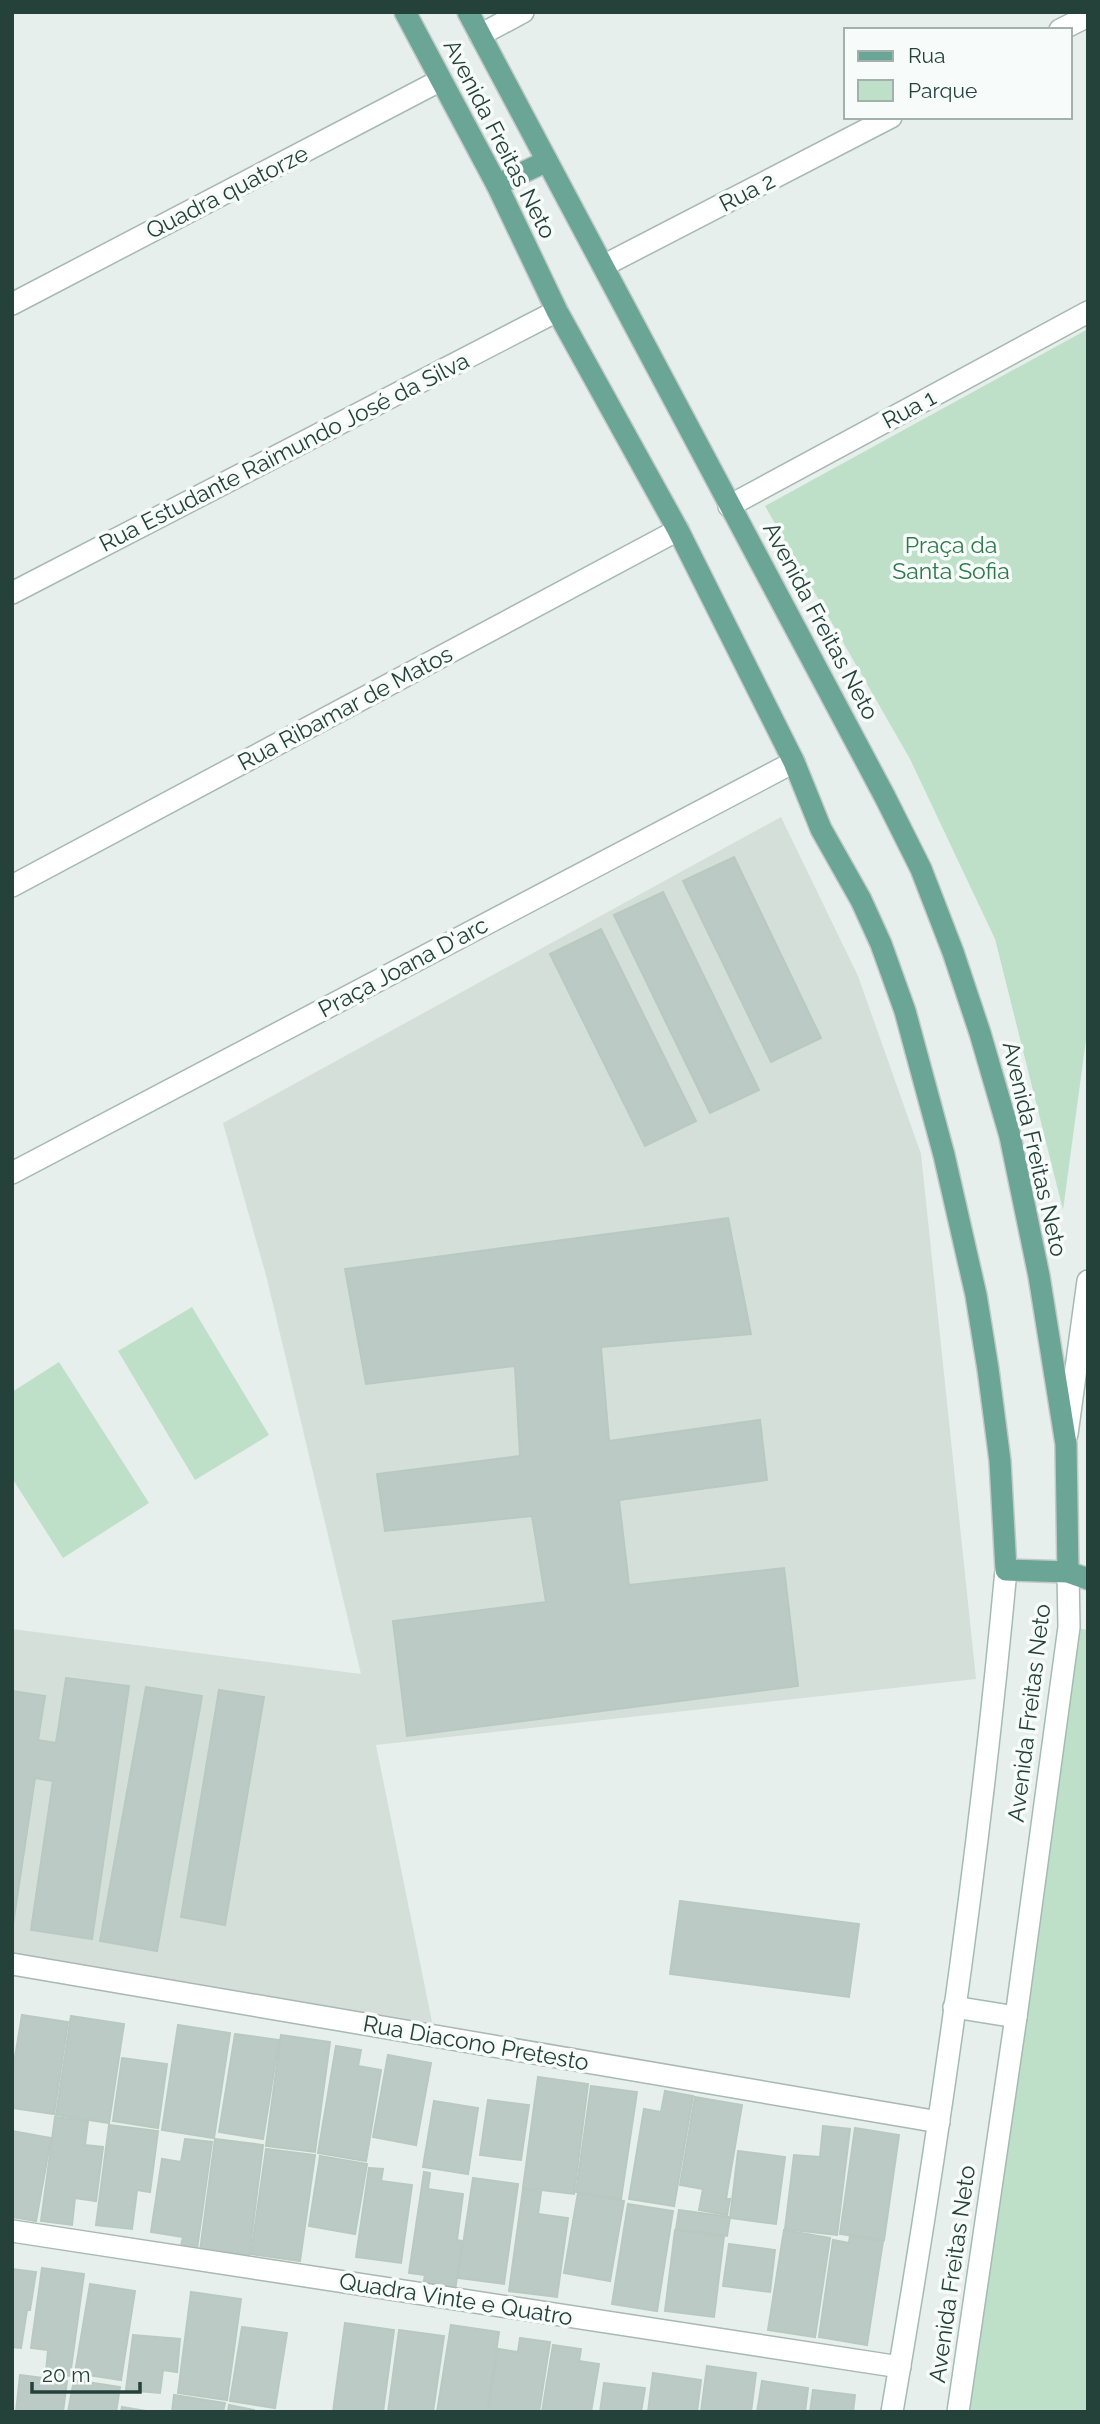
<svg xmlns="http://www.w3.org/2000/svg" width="1100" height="2424" viewBox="0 0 1100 2424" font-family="Raleway,sans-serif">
  <rect width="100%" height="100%" fill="#e6efeb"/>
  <!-- built -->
  <path fill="#d4dfda" d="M781 817 858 976 921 1154 976 1679 376 1745 433 2027 12 1959V1629L361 1674 267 1279 223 1123Z"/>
  <!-- green -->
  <g fill="#bfe0c8">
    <path d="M1088 329V1025L1063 1210 995 939 910 759 765 506Z"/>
    <path d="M192 1307 269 1435 195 1480 118 1351Z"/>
    <path d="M59 1362 149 1503 63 1558 12 1478V1392Z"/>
    <path d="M1071 1627 1088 1630V2412H963Z"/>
  </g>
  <!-- building -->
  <g fill="#bbcac4" stroke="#b8c9c2" stroke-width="2">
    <path d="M734 857 821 1038 771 1062 683 881Z"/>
    <path d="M663 892 759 1090 710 1113 614 915Z"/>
    <path d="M601 929 696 1121 645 1146 550 954Z"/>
    <path d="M728 1218 751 1334 601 1347 609 1441 760 1420 767 1480 619 1500 629 1585 784 1568 798 1686 407 1736 393 1621 546 1602 532 1516 385 1531 377 1474 520 1456 515 1366 366 1384 345 1269Z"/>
    <path d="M66 1678 129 1686 92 1939 31 1930 53 1781 35 1778 12 1931V1691L45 1696 38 1740 56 1743Z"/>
    <path d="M146 1687 202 1696 157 1951 100 1941Z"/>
    <path d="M219 1690 264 1697 225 1925 181 1917Z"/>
    <path d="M680 1901 859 1924 849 1997 670 1974Z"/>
    <path d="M22 2015 68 2022 54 2114 12 2108V2075Z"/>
    <path d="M71 2016 124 2024 109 2123 56 2115Z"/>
    <path d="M178 2025 230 2033 214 2138 162 2130Z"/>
    <path d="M235 2034 279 2040 263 2139 219 2132Z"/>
    <path d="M281 2035 330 2042 315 2152 266 2146Z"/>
    <path d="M336 2046 361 2050 358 2066 381 2070 366 2161 318 2153Z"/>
    <path d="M388 2055 431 2063 416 2145 373 2137Z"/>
    <path d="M122 2058 167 2064 158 2128 113 2121Z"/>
    <path d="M538 2077 588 2084 574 2194 523 2188Z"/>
    <path d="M591 2086 637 2092 621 2199 576 2192Z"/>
    <path d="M665 2091 693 2096 674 2206 629 2199 644 2109 661 2112Z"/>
    <path d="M695 2097 742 2105 726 2199H730L727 2215 699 2210 703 2189 680 2185Z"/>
    <path d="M488 2100 529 2105 521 2160 480 2155Z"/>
    <path d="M434 2101 478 2108 468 2174 423 2167Z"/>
    <path d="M55 2117 88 2121 85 2145 103 2147 96 2201 75 2198 72 2225 41 2221Z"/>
    <path d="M109 2125 158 2131 150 2192 137 2190 132 2229 96 2225Z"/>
    <path d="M823 2126 850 2129 837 2235 785 2229 794 2155 820 2157Z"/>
    <path d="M855 2128 899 2135 884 2240 840 2234Z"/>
    <path d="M12 2131 51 2138 36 2221 12 2217Z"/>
    <path d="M185 2139 212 2142 197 2249 181 2246 183 2237 151 2232 162 2159 181 2162Z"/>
    <path d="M215 2139 263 2145 249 2257 200 2251Z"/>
    <path d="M266 2149 315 2155 300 2261 251 2254Z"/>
    <path d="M738 2151 785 2157 776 2224 730 2218Z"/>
    <path d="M320 2156 367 2164 355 2234 309 2226Z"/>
    <path d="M369 2168 383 2169 381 2181 412 2185 401 2263 356 2257Z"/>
    <path d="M424 2172 430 2173 428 2189 463 2194 457 2240 462 2241 455 2291 423 2286 425 2275 409 2273Z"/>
    <path d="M473 2178 518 2184 504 2284 458 2278Z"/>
    <path d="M523 2189 541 2192 538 2214 568 2218 557 2297 509 2291Z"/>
    <path d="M578 2193 624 2201 610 2281 564 2273Z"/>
    <path d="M628 2204 673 2211 657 2311 612 2304Z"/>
    <path d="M679 2210 730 2217 727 2236 676 2229Z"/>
    <path d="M675 2230 724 2236 714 2317 665 2311Z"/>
    <path d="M784 2230 830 2238 815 2337 768 2330Z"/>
    <path d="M850 2236 883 2241 867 2345 819 2337 833 2240 849 2243Z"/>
    <path d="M729 2244 775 2250 770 2292 723 2286Z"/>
    <path d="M42 2268 84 2274 70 2376 46 2373 48 2350 31 2348Z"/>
    <path d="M12 2269 36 2272 30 2310H27L21 2348 12 2347Z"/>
    <path d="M90 2284 135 2291 121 2380 75 2373Z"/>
    <path d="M191 2292 241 2299 227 2400 178 2393Z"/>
    <path d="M345 2323 394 2330 383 2412H333Z"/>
    <path d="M451 2325 499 2332 487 2412H437Z"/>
    <path d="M242 2327 287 2333 275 2408 230 2401Z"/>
    <path d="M399 2330 444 2336 433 2412H388Z"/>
    <path d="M133 2335 180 2339 177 2372 163 2370 160 2393 126 2390Z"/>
    <path d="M520 2338 550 2342 539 2412H488L498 2349 518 2352Z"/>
    <path d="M553 2345 581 2349 579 2361 599 2364 591 2412H542Z"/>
    <path d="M707 2366 756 2373 751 2412H701Z"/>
    <path d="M653 2373 701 2380 697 2412H648Z"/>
    <path d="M20 2375 67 2381 63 2412H16Z"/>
    <path d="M74 2380 120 2387 116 2412H68Z"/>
    <path d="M762 2381 808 2388 805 2412H757Z"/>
    <path d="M604 2383 645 2388 641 2412H600Z"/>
    <path d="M813 2390 855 2395 853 2412H810Z"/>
    <path d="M174 2395 225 2403 223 2412H172Z"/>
    <path d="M229 2405 254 2410V2412H228Z"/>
    <path d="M122 2407 152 2412H121Z"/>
  </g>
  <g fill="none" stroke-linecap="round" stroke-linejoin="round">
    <!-- minor casing -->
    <g stroke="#a8b8b2" stroke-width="24">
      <g id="minor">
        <path d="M1060 30 1088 16"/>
        <path d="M480 35 523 12"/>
        <path d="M603 266 891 117"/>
        <path d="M12 304 441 80"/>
        <path d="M729 506 1088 312"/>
        <path d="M12 593 557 311"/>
        <path d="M12 886 678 530"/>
        <path d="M12 1173 794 762"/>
        <path d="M1067 1434 1088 1281"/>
        <path d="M12 1964 939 2122"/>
        <path d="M12 2231 900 2367"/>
      </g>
    </g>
    <!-- secondary casing -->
    <g stroke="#a4bbb3" stroke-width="24">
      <g id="secondary">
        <path d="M954 2007 1016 2017"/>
        <path d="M892 2412C940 2133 980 1852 1006 1570"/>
        <path d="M958 2412 1016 2017 1069 1627 1068 1572"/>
      </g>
    </g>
    <!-- primary casing -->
    <g stroke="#c2cac8" stroke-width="24">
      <g id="primary">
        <path d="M405 12 497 185 557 311 678 530 794 762 821 829 861 900 881 944 905 1011 944 1155 976 1295 988 1369 1000 1461 1006 1570 1068 1572 1088 1579"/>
        <path d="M468 12 885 797 921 869 953 952 980 1033 1010 1136 1039 1276 1066 1444 1068 1572"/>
        <path d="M497 185 547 161"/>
      </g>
    </g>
    <!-- minor -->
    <use href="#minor" stroke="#fff" stroke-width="21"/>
    <!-- secondary -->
    <use href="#secondary" stroke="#fff" stroke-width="21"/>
    <!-- primary -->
    <use href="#primary" stroke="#6aa596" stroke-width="21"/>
  </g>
  <g text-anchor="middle" stroke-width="7" stroke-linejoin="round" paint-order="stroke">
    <!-- street labels -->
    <g font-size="23" fill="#24423a" stroke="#f7fbf9">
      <text transform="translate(500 139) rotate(63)" y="8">Avenida Freitas Neto</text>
      <text transform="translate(227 192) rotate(-27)" y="8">Quadra quatorze</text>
      <text transform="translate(747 192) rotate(-27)" y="8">Rua 2</text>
      <text transform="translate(909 409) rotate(-28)" y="8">Rua 1</text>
      <text transform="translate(284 452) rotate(-27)" y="8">Rua Estudante Raimundo José da Silva</text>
      <text transform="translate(821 621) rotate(62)" y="8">Avenida Freitas Neto</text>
      <text transform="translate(345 708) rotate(-28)" y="8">Rua Ribamar de Matos</text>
      <text transform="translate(403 967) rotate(-28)" y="8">Praça Joana D'arc</text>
      <text transform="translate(1035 1149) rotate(77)" y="8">Avenida Freitas Neto</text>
      <text transform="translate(1029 1713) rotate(-83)" y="8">Avenida Freitas Neto</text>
      <text transform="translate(476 2043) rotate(10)" y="8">Rua Diacono Pretesto</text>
      <text transform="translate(952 2274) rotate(-82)" y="8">Avenida Freitas Neto</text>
      <text transform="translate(456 2299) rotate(9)" y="8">Quadra Vinte e Quatro</text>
    </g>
    <!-- park labels -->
    <g font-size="23" fill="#2d7a4b" stroke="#f7fbf9">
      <text x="951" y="553">Praça da<tspan x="951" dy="26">Santa Sofia</tspan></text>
    </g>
  </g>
  <!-- border -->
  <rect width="1100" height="2424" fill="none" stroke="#24423a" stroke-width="28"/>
  <!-- legend -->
  <rect x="844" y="28" width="228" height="91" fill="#f7fbf9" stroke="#a3b1ad" stroke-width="2"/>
  <rect x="858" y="51" width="35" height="10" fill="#6aa596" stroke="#a3b1ad" stroke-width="2"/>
  <text x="908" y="63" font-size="21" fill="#24423a">Rua</text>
  <rect x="858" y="80" width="35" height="21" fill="#bfe0c8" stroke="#a3b1ad" stroke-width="2"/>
  <text x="908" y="98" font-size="21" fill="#24423a">Parque</text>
  <!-- scale -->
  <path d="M32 2382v10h108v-10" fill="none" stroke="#24423a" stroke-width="3.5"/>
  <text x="42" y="2382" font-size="21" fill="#24423a" stroke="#f7fbf9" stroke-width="5" paint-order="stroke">20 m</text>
</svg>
